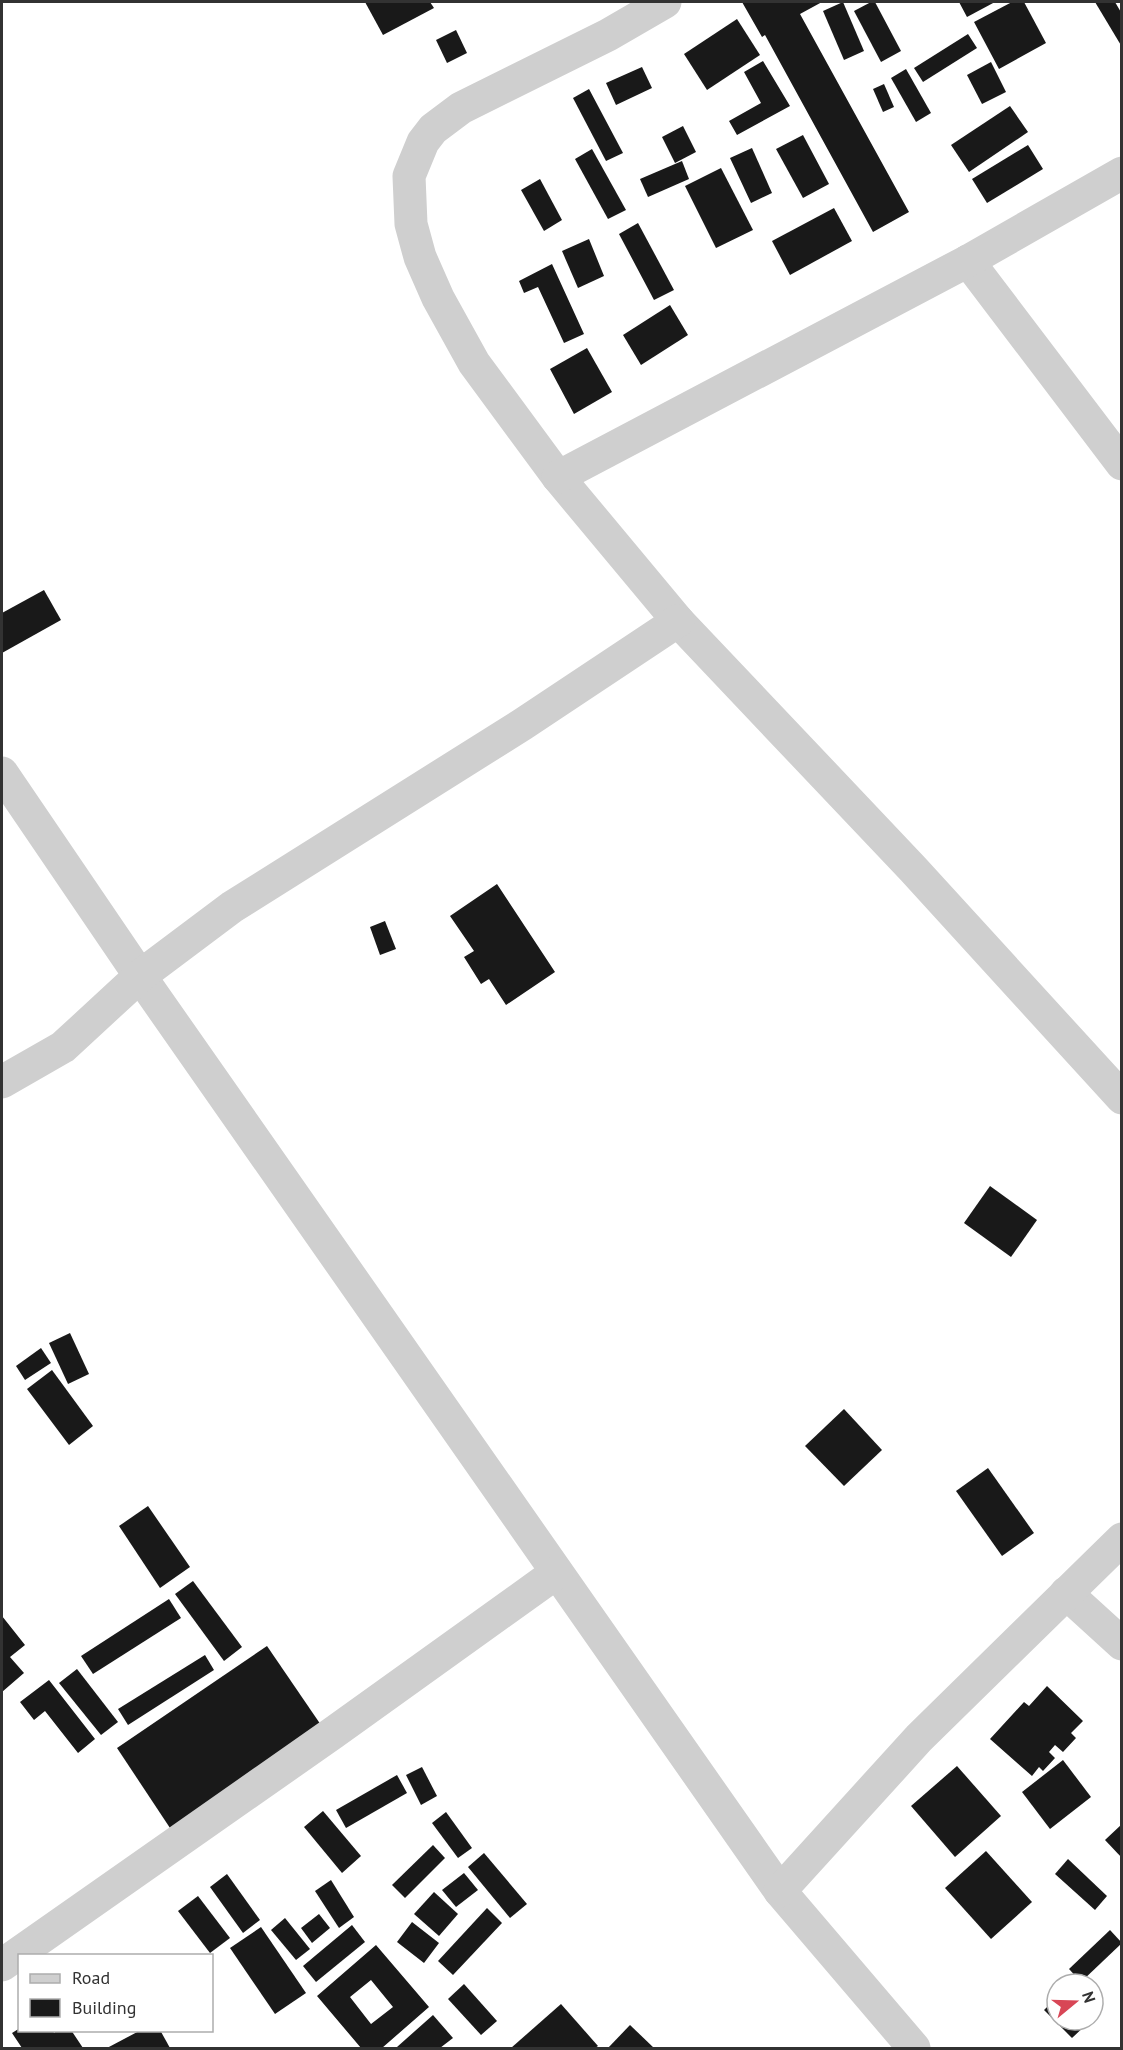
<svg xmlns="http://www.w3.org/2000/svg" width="1123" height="2050" viewBox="0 0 1123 2050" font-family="'PT Sans',sans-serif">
  <rect width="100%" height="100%" fill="#fff"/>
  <!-- building -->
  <g fill="#191919" fill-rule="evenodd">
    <path d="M365 2H430L434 8 383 35Z"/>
    <path d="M742 2H822L800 14 909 212 873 232 765 35 762 37Z"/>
    <path d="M843 2 864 51 844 60 823 11Z"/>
    <path d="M871 2H875L901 51 881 62 854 11Z"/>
    <path d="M959 2H995L967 17Z"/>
    <path d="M1012 2H1024L1046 43 999 69 974 22Z"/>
    <path d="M1095 2H1115L1122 14V47Z"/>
    <path d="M737 19 760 55 707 90 684 54Z"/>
    <path d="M456 30 467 53 447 63 436 40Z"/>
    <path d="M968 34 977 48 923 82 914 68Z"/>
    <path d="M763 61 790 106 737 135 729 121 761 103 744 72Z"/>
    <path d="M991 62 1006 92 982 104 967 75Z"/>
    <path d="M642 67 652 88 616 105 606 83Z"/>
    <path d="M906 69 931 113 916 122 891 78Z"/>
    <path d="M884 84 894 107 883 112 873 89Z"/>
    <path d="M589 89 623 153 606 161 573 98Z"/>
    <path d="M1010 106 1028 132 969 172 951 145Z"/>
    <path d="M683 126 696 152 675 163 662 137Z"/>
    <path d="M803 135 829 184 803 198 776 149Z"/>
    <path d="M1028 145 1043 169 987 203 972 179Z"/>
    <path d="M752 148 772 193 751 203 730 158Z"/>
    <path d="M592 149 626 210 608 219 575 159Z"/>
    <path d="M682 161 689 179 648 197 640 179Z"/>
    <path d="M721 168 753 230 716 248 685 186Z"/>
    <path d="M540 179 562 220 544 231 521 190Z"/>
    <path d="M834 208 852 241 790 275 772 241Z"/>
    <path d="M638 223 674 290 654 300 619 234Z"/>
    <path d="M589 239 604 276 578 288 562 251Z"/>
    <path d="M552 264 584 334 564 343 538 287 524 293 519 281Z"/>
    <path d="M670 305 688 335 641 365 623 335Z"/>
    <path d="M587 348 612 392 574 414 550 369Z"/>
    <path d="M44 590 61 620 2 653V613Z"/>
    <path d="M497 884 555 972 506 1005 489 979 481 984 464 957 474 951 450 916Z"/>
    <path d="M385 921 396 949 380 955 370 927Z"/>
    <path d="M990 1186 1037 1220 1011 1257 964 1223Z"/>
    <path d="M70 1333 89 1374 68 1384 49 1343Z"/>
    <path d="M41 1348 51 1363 25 1380 16 1366Z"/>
    <path d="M52 1370 93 1426 69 1445 27 1389Z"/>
    <path d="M844 1409 882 1450 844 1486 805 1446Z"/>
    <path d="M988 1468 1034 1533 1002 1556 956 1491Z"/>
    <path d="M148 1506 190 1567 160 1588 119 1526Z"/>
    <path d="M193 1581 242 1647 224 1661 175 1594Z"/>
    <path d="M169 1599 181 1618 93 1674 81 1656Z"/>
    <path d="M2 1616 25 1645 10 1657 24 1673 2 1692Z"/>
    <path d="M267 1646 323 1728 172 1831 117 1748Z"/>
    <path d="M205 1655 214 1670 128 1725 118 1709Z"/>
    <path d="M77 1669 118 1722 101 1735 59 1683Z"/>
    <path d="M49 1680 95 1739 78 1753 45 1711 34 1720 20 1702Z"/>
    <path d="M1047 1686 1083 1721 1071 1733 1076 1738 1063 1752 1055 1745 1049 1752 1055 1758 1043 1771 1039 1767 1032 1776 990 1739 1024 1702 1029 1706Z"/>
    <path d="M1063 1760 1091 1797 1050 1829 1022 1792Z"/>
    <path d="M957 1766 1001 1816 955 1857 911 1806Z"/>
    <path d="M422 1767 437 1796 421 1805 406 1775Z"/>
    <path d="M397 1775 407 1793 346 1828 336 1810Z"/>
    <path d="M323 1811 361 1856 342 1873 304 1827Z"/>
    <path d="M446 1812 472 1848 458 1858 432 1823Z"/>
    <path d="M1122 1824V1858L1105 1840Z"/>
    <path d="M433 1845 445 1858 405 1898 392 1885Z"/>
    <path d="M986 1851 1032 1902 991 1939 945 1888Z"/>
    <path d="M484 1853 527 1904 510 1918 468 1867Z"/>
    <path d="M1068 1859 1107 1896 1095 1910 1055 1874Z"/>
    <path d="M464 1873 478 1890 456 1907 442 1890Z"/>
    <path d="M227 1874 260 1920 243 1933 210 1887Z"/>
    <path d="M331 1880 354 1917 339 1928 315 1891Z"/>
    <path d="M434 1892 458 1914 439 1936 414 1914Z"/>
    <path d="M198 1896 230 1938 210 1953 178 1911Z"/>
    <path d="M487 1908 502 1923 453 1975 438 1961Z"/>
    <path d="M319 1914 330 1928 312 1943 301 1928Z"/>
    <path d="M285 1918 310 1949 296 1960 271 1930Z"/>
    <path d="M412 1922 439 1943 424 1963 397 1942Z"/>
    <path d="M352 1925 365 1942 316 1982 303 1966Z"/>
    <path d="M261 1927 306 1993 275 2014 230 1948Z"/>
    <path d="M1110 1930 1122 1943 1081 1982 1069 1969Z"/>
    <path d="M376 1945 429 2007 382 2048H361L317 1996ZM371 1980 393 2007 371 2024 350 1997Z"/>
    <path d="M464 1984 497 2021 481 2035 448 1999Z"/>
    <path d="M1057 1997V2020H1085L1088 2023 1072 2038 1044 2010Z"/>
    <path d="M561 2004 598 2046 595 2048H511Z"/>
    <path d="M433 2015 453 2038 440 2048H398L397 2047Z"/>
    <path d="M630 2025 654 2048H608Z"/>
    <path d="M20 2028V2030H53L54 2033 57 2030H71L83 2048H22L12 2033Z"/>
    <path d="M141 2030H160L170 2048H107Z"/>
  </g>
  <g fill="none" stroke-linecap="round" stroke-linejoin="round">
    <!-- minor -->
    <g stroke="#cfcfcf" stroke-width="33">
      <path d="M665 2 608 35 461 108 433 129 423 142 409 176 411 224 420 257 438 298 474 363 558 477 678 621 913 869 1122 1098"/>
      <path d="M968 261 1122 464"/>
      <path d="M558 477 968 261 1122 173"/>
      <path d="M2 773 140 976 780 1891 914 2048"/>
      <path d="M2 1082 63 1047 140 976 232 907 523 724 678 621"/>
      <path d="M1066 1593 1122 1644"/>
      <path d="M780 1891 919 1738 1122 1539"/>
      <path d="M2 1965 333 1733 556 1573"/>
    </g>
  </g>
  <!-- border -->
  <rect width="1123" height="2050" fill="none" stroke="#323232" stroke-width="6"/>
  <!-- legend -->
  <rect x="18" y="1954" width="195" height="78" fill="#ffffff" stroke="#adadad" stroke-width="1.5"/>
  <rect x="30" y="1974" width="30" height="9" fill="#cfcfcf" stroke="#adadad" stroke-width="1.5"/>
  <text x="72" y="1984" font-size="18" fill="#323232">Road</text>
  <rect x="30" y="1999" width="30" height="18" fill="#191919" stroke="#adadad" stroke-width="1.5"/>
  <text x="72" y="2014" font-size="18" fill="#323232">Building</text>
  <!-- north arrow -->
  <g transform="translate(1075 2002) rotate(71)"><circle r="28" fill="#ffffff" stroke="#adadad" stroke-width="1.5"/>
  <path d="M0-4.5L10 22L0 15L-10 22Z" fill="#d84656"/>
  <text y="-9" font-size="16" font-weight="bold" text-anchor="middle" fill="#323232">N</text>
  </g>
</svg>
